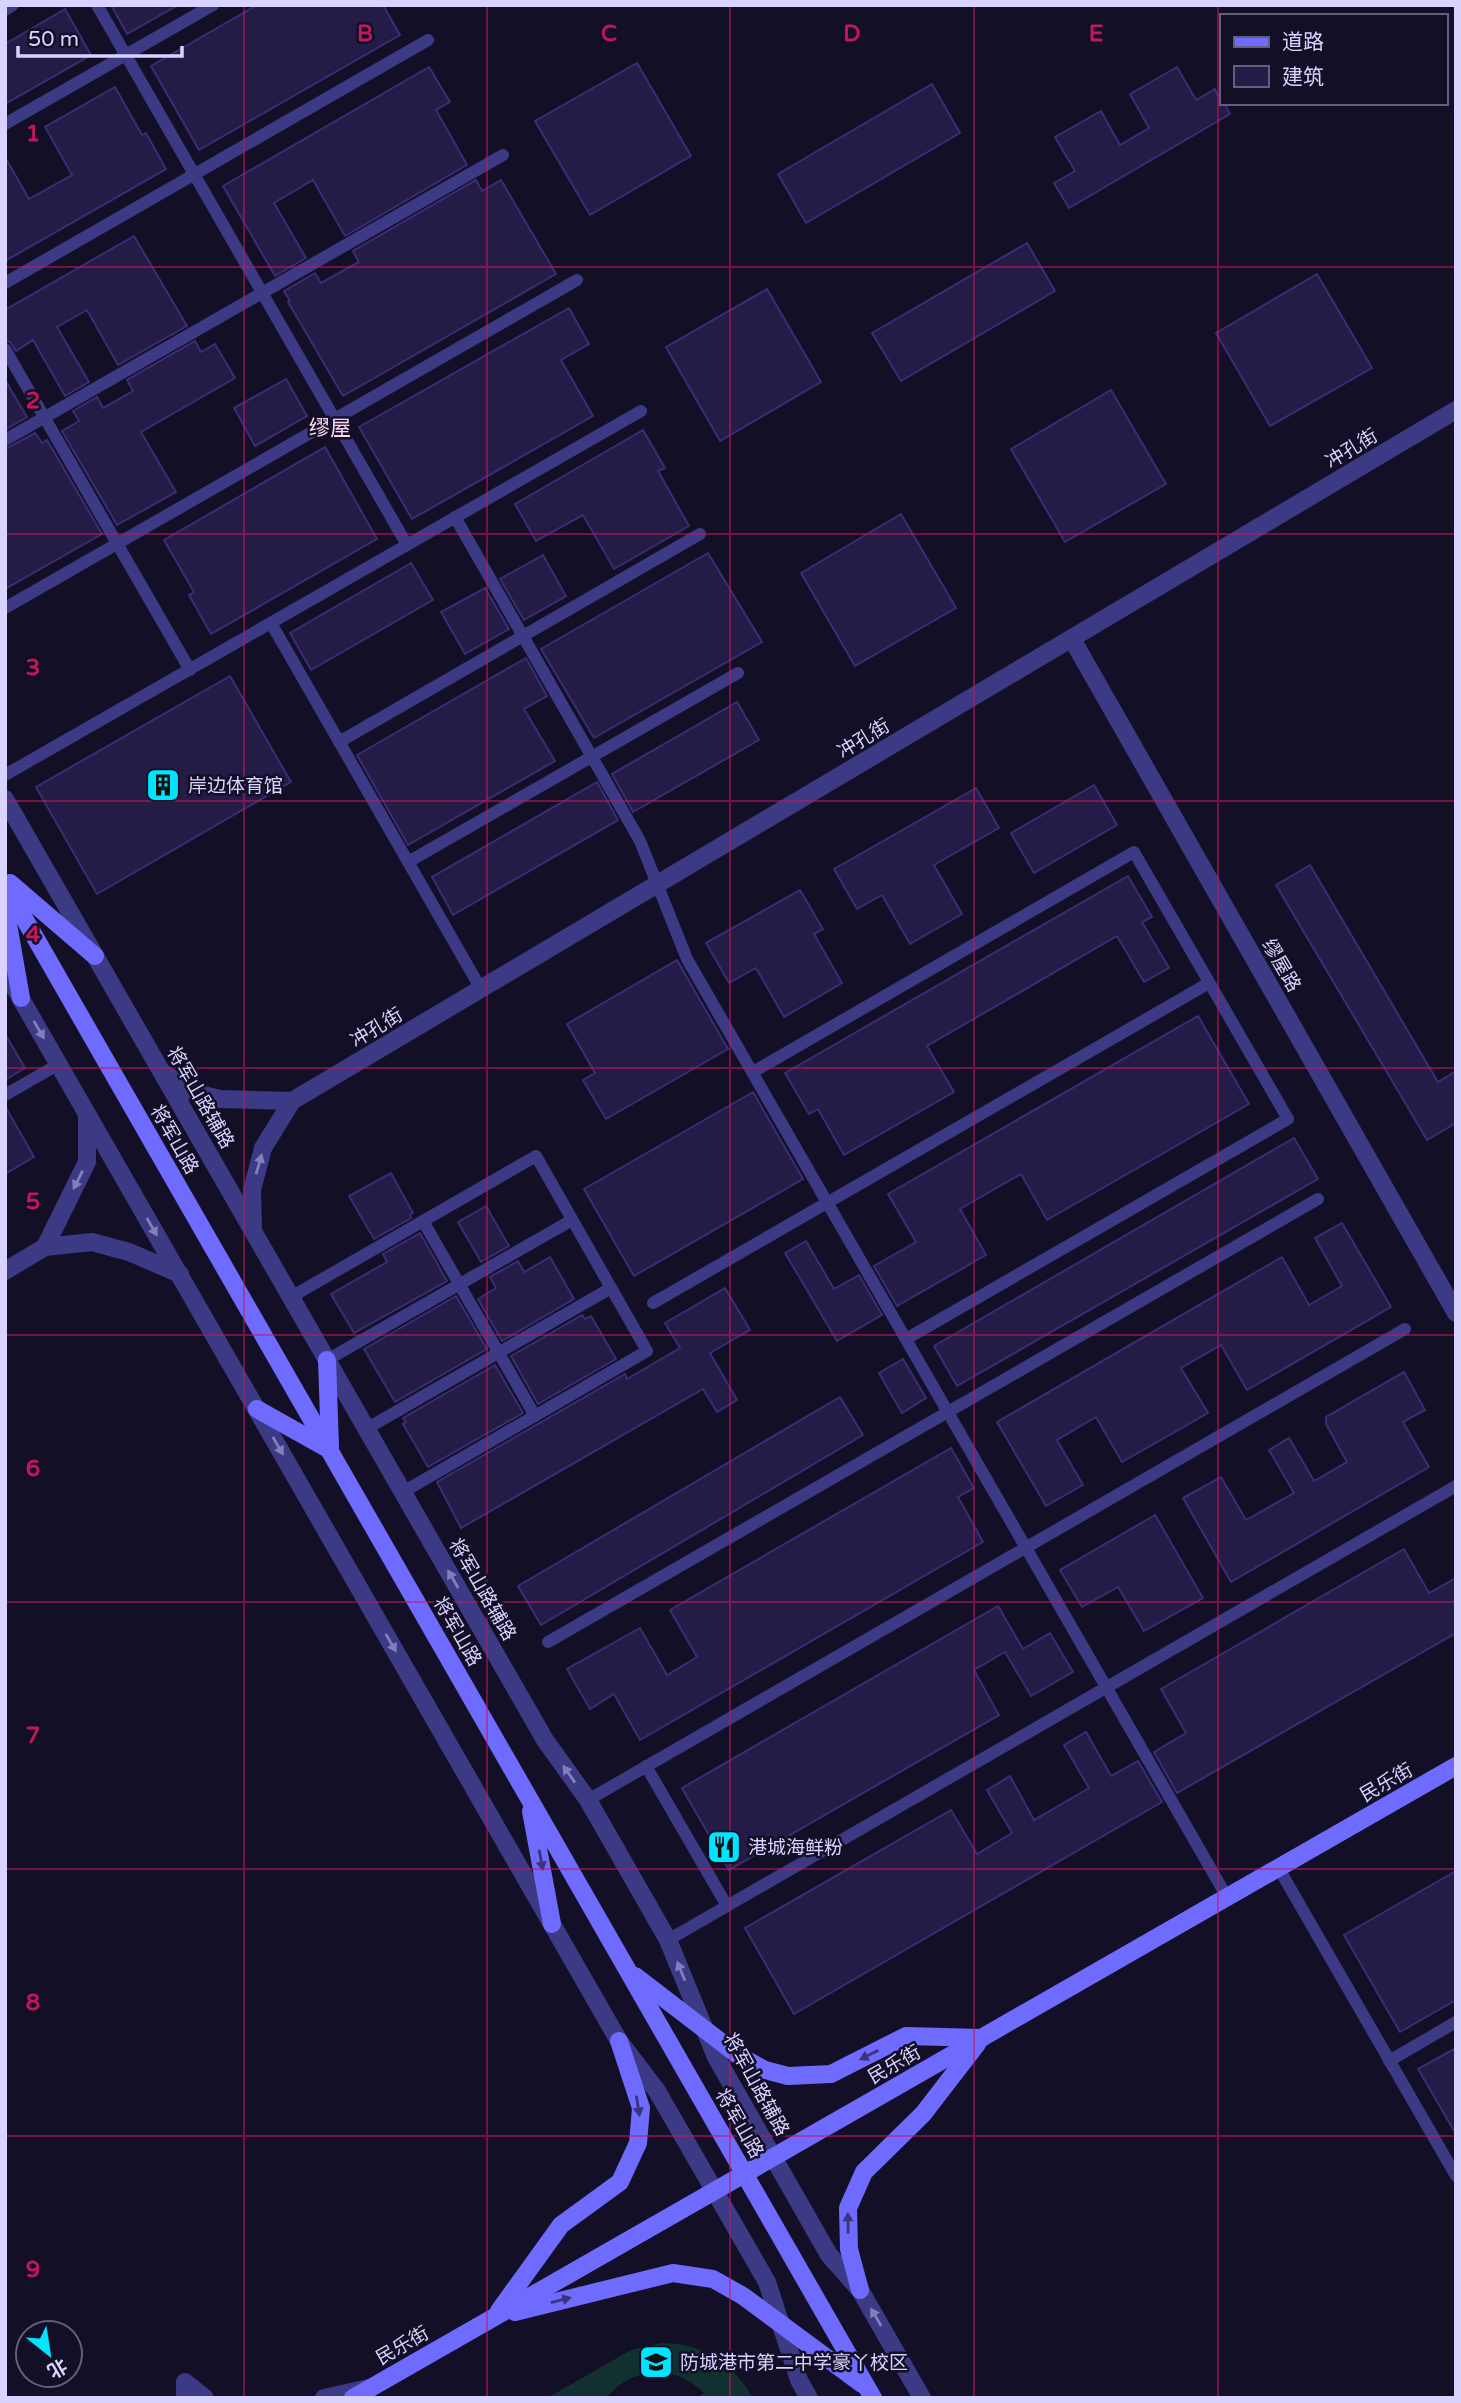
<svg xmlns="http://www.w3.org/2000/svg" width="1461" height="2403" viewBox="0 0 1461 2403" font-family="'Varela Round','Noto Sans SC',sans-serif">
  <rect width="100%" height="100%" fill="#130f26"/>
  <!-- green -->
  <path fill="#12302f" d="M661 2343C703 2343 732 2362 753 2398H697L704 2393C675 2364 633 2366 606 2398L549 2397 631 2350Z"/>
  <!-- building -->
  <g fill="#241b47" stroke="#3b2d73" stroke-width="2">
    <path d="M111 5H178L127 34Z"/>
    <path d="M257 5H383L400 35 199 150 151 66Z"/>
    <path d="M65 9 91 55 5 104V44Z"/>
    <path d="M637 63 691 156 590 215 535 121Z"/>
    <path d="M429 67 450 102 436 110 467 165 345 236 313 180 274 203 306 258 275 276 223 186Z"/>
    <path d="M1177 67 1196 100 1215 89 1221 103H1224L1230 114 1069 208 1054 183 1075 171 1055 137 1101 111 1120 145 1149 128 1130 94Z"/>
    <path d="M932 84 960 133 806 223 778 174Z"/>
    <path d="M115 87 142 135 146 133 166 169 5 261V157L29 199 72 175 45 127Z"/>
    <path d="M476 180 482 191 501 180 556 274 343 396 288 302 290 301 284 291 315 273 321 283 359 262 353 251Z"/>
    <path d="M134 236 187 326 118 365 87 310 57 327 89 382 65 396 33 340 16 351 10 342 5 340V310Z"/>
    <path d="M1027 243 1055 291 901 381 872 333Z"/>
    <path d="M1317 274 1372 368 1270 426 1216 333Z"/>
    <path d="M767 289 821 382 720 441 666 347Z"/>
    <path d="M569 308 589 344 561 360 593 416 412 519 359 427Z"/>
    <path d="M195 341 201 352 215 344 235 378 141 432 176 492 117 525 62 431 79 421 73 411 97 397 103 408 133 391 127 380Z"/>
    <path d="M286 379 307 416 255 446 234 408Z"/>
    <path d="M5 380 27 417 5 430Z"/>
    <path d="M1111 390 1166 484 1065 542 1011 449Z"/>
    <path d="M643 430 665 468 658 471 689 526 614 569 583 515 536 541 515 504Z"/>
    <path d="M35 433 42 443 47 440 102 534 5 589V449Z"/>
    <path d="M325 447 377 539 211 634 189 595 194 592 164 540Z"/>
    <path d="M901 514 956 608 855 666 801 573Z"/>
    <path d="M708 553 762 642 594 738 541 649Z"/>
    <path d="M543 555 566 596 524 620 500 579Z"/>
    <path d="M411 563 433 600 311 670 290 633Z"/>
    <path d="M485 588 509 629 465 654 441 612Z"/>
    <path d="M526 658 547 696 524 709 555 761 408 845 357 755Z"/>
    <path d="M230 676 291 782 97 894 36 787Z"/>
    <path d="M737 702 759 740 633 812 612 774Z"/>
    <path d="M597 782 618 820 453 915 432 877Z"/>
    <path d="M1094 785 1117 825 1034 873 1011 833Z"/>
    <path d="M976 788 999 828 934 865 962 914 910 944 882 895 857 909 834 869Z"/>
    <path d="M1310 865 1438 1082 1456 1071V1123L1427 1140 1276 885Z"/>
    <path d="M1128 876 1152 917 1142 922 1169 968 1144 982 1117 936 927 1046 954 1092 844 1155 818 1109 809 1114 785 1073Z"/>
    <path d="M800 890 823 929 814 934 842 983 784 1017 756 968 729 983 706 943Z"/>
    <path d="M677 960 728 1049 606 1119 583 1080 595 1073 567 1024Z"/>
    <path d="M1198 1016 1249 1104 1047 1220 1021 1174 960 1209 986 1255 897 1306 874 1266 916 1242 888 1194Z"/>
    <path d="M5 1034 25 1068 5 1080Z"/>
    <path d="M753 1092 803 1179 634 1276 584 1189Z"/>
    <path d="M5 1106 34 1157 5 1174Z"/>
    <path d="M1294 1138 1318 1179 957 1386 934 1346Z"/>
    <path d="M391 1173 413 1213 410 1215 411 1218 374 1239 349 1196Z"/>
    <path d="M486 1206 509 1246 481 1262 458 1222Z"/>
    <path d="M1342 1223 1391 1307 1247 1390 1221 1345 1181 1368 1208 1413 1122 1462 1096 1417 1057 1440 1083 1485 1046 1506 997 1422 1282 1257 1309 1305 1342 1286 1315 1238Z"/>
    <path d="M420 1233 447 1281 354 1333 331 1294 387 1262 383 1254Z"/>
    <path d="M806 1241 834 1289 859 1275 882 1315 837 1341 785 1253Z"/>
    <path d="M550 1257 574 1299 502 1341 478 1299 496 1288 490 1277 518 1261 524 1272Z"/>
    <path d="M725 1288 750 1330 710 1353 737 1400 717 1412 703 1389 461 1528 437 1482 625 1374 627 1379 680 1348 665 1323Z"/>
    <path d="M456 1296 487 1349 395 1402 364 1349Z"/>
    <path d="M582 1315 585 1319 591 1316 616 1359 538 1404 511 1356Z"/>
    <path d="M903 1359 926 1398 902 1413 879 1373Z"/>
    <path d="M495 1365 523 1413 428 1467 403 1424 406 1422 403 1418Z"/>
    <path d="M1404 1372 1425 1410 1403 1422 1429 1467 1231 1582 1183 1498 1221 1477 1246 1520 1294 1493 1269 1450 1289 1438 1314 1481 1347 1462 1326 1424V1417Z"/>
    <path d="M840 1397 863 1435 541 1625 518 1586Z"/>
    <path d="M951 1448 974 1488 958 1497 983 1542 640 1740 614 1694 590 1709 567 1669 640 1628 667 1675 697 1657 670 1610Z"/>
    <path d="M1155 1515 1203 1598 1144 1631 1118 1587 1082 1607 1060 1570Z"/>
    <path d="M1404 1549 1429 1593 1456 1578V1633L1177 1793 1154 1752 1186 1733 1161 1689Z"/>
    <path d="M998 1606 1023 1649 1050 1633 1073 1672 1031 1696 1005 1652 974 1670 999 1715 729 1870 682 1788Z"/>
    <path d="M1086 1732 1111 1776 1138 1761 1162 1802 794 2014 745 1928 951 1810 977 1854 1012 1833 987 1790 1010 1776 1034 1820 1089 1788 1064 1745Z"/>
    <path d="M1456 1871V2000L1400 2032 1344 1935Z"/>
    <path d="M1456 2048V2134L1418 2069Z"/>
  </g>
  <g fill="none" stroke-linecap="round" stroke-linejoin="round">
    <!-- lane -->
    <g stroke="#3d3a85" stroke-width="12">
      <path d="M97 5 407 545"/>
      <path d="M5 10 13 5"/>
      <path d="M5 124 213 5"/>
      <path d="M5 283 428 40"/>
      <path d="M5 349 190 670"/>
      <path d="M5 440 503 155"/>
      <path d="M455 517 640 841 687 959 1227 1897"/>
      <path d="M5 608 577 280"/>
      <path d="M271 623 481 989"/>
      <path d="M339 742 700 534"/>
      <path d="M5 775 641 411"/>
      <path d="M408 862 738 673"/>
      <path d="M753 1072 1134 852 1288 1119 906 1339"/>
      <path d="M5 1095 59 1064"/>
      <path d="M423 1221 535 1416"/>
      <path d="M291 1297 536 1156 647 1351 403 1492"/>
      <path d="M653 1303 1209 983"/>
      <path d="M327 1360 572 1220"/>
      <path d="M366 1429 611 1288"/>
      <path d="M548 1642 1318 1199"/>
      <path d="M646 1766 727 1906"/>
      <path d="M588 1800 1405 1329"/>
      <path d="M1278 1867 1456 2176"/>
      <path d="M668 1940 1456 1486"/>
      <path d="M1389 2061 1456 2022"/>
    </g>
    <!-- street -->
    <g stroke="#3d3a85" stroke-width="18">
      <path d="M1072 639 1456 1313"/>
      <path d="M5 799 545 1740 588 1800 668 1940 716 2057 829 2255 860 2290 922 2398"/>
      <path d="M5 971 619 2041 657 2091 767 2282 799 2380 809 2398"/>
      <path d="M165 1074 195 1093 220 1099 292 1101"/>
      <path d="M253 1229 252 1190 263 1148 292 1101 1456 410"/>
      <path d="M45 1247 87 1162V1114"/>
      <path d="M5 1271 45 1247 92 1242 129 1252 180 1274"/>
      <path d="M185 2398V2382L205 2398"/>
      <path d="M324 2398 369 2388"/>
    </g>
    <!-- secondary -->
    <g stroke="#6f6bff" stroke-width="18">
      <path d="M10 883 95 956"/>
      <path d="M5 885 873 2398"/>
      <path d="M5 907 21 998"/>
      <path d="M327 1360 330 1447"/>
      <path d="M257 1409 330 1450"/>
      <path d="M531 1811 552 1924"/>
      <path d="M635 1976 738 2055 765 2070 788 2076 831 2074 906 2036 982 2038"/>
      <path d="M860 2290 849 2249 848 2208 864 2172 923 2114 977 2044"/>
      <path d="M499 2311 561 2225 620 2182 638 2143 641 2108 619 2041"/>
      <path d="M515 2312 673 2273 713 2279 743 2296 862 2384"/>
      <path d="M353 2398 1456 1766"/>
    </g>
  </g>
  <!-- one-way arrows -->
  <defs><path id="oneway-solid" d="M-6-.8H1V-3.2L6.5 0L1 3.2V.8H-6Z" transform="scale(1.75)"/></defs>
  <g fill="#837fbc">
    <use href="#oneway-solid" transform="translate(39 1030) rotate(60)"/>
    <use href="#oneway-solid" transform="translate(259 1164) rotate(-74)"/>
    <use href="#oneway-solid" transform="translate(78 1180) rotate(117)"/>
    <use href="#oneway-solid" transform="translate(152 1227) rotate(60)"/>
    <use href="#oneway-solid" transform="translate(278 1446) rotate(60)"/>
    <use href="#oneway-solid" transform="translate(453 1579) rotate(-120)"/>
    <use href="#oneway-solid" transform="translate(391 1643) rotate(60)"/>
    <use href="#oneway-solid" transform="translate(569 1774) rotate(-125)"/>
    <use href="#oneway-solid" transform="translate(681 1971) rotate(-112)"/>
    <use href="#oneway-solid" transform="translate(876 2317) rotate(-120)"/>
  </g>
  <g fill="#38347d">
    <use href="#oneway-solid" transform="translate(541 1860) rotate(80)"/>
    <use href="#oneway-solid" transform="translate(869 2055) rotate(153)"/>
    <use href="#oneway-solid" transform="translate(638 2106) rotate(81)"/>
    <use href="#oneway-solid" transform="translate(848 2223) rotate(-91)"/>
    <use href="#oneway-solid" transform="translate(561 2300) rotate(-14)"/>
  </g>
  <!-- grid -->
  <path fill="none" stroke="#c2185b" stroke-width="2" stroke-opacity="0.55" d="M244 5V2398M487 5V2398M730 5V2398M974 5V2398M1218 5V2398M5 267H1456M5 534H1456M5 801H1456M5 1068H1456M5 1335H1456M5 1602H1456M5 1869H1456M5 2136H1456"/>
  <!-- icons -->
  <defs>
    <g id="building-square" transform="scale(1.75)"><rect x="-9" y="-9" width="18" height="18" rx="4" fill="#00e5ff" stroke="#130f26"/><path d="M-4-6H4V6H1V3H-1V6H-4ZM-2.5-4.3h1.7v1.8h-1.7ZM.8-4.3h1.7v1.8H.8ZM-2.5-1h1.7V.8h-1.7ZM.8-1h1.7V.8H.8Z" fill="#111"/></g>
    <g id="restaurant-square" transform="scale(1.75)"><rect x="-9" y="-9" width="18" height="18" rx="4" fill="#00e5ff" stroke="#130f26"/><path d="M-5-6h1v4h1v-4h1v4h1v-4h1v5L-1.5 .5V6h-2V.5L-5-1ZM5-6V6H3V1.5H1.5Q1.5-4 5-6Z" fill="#111"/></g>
    <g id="school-square" transform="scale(1.75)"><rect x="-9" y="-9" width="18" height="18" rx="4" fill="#00e5ff" stroke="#130f26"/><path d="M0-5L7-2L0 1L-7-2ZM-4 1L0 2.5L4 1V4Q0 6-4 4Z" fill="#111"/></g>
  </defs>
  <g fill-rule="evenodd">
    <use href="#building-square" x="163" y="785"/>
    <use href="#restaurant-square" x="724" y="1847"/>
    <use href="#school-square" x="656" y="2362"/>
  </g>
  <g text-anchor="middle" stroke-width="5" stroke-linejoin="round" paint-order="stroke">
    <!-- street labels -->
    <g font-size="19" fill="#d9d4ff" stroke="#130f26">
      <text transform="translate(1351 448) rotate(-31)" y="7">冲孔街</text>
      <text transform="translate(863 738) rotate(-31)" y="7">冲孔街</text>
      <text transform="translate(1282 965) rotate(60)" y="7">缪屋路</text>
      <text transform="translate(376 1027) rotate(-31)" y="7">冲孔街</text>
      <text transform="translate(201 1097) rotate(60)" y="7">将军山路辅路</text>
      <text transform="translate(175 1139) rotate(60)" y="7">将军山路</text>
      <text transform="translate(483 1589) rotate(60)" y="7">将军山路辅路</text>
      <text transform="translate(458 1631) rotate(60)" y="7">将军山路</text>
      <text transform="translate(1386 1782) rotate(-30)" y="7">民乐街</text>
      <text transform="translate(894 2064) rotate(-30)" y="7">民乐街</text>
      <text transform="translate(757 2084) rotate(61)" y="7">将军山路辅路</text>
      <text transform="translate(740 2123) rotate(60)" y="7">将军山路</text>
      <text transform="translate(402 2345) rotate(-30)" y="7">民乐街</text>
    </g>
    <!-- poi labels -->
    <g font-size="19" fill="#d9d4ff" stroke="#130f26" text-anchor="start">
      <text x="188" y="792">岸边体育馆</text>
      <text x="748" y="1854">港城海鲜粉</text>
      <text x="680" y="2369">防城港市第二中学豪丫校区</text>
    </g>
    <!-- neighbourhood labels -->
    <g font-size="21" fill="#ffd6f0" stroke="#130f26">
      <text x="330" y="435">缪屋</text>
    </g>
  </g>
  <g font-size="23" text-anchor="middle" font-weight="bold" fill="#c2185b" stroke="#130f26" stroke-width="5" stroke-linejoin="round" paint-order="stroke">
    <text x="365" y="41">B</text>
    <text x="609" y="41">C</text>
    <text x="852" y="41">D</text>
    <text x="1096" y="41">E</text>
    <text x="33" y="141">1</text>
    <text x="33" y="408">2</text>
    <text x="33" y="675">3</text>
    <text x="33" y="942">4</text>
    <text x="33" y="1209">5</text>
    <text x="33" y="1476">6</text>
    <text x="33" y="1743">7</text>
    <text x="33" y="2010">8</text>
    <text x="33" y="2277">9</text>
  </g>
  <!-- border -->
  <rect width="1461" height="2403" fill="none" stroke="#d9d4ff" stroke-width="14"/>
  <!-- legend -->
  <rect x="1220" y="14" width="228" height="91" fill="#130f26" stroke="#625e7d" stroke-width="2"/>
  <rect x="1234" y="37" width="35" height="10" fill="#6f6bff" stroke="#625e7d" stroke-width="2"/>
  <text x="1282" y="49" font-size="21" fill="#d9d4ff">道路</text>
  <rect x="1234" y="66" width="35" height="21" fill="#241b47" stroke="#625e7d" stroke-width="2"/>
  <text x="1282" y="84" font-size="21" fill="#d9d4ff">建筑</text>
  <!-- north arrow -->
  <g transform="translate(49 2354) rotate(150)"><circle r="33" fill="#130f26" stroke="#625e7d" stroke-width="2"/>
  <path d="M0-5L12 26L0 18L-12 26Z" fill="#00e5ff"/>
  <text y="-10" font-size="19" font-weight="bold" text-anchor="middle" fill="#d9d4ff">北</text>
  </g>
  <!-- scale -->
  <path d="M18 46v10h164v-10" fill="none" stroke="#d9d4ff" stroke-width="3.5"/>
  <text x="28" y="46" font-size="21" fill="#d9d4ff" stroke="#130f26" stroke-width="5" paint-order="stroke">50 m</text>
</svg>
